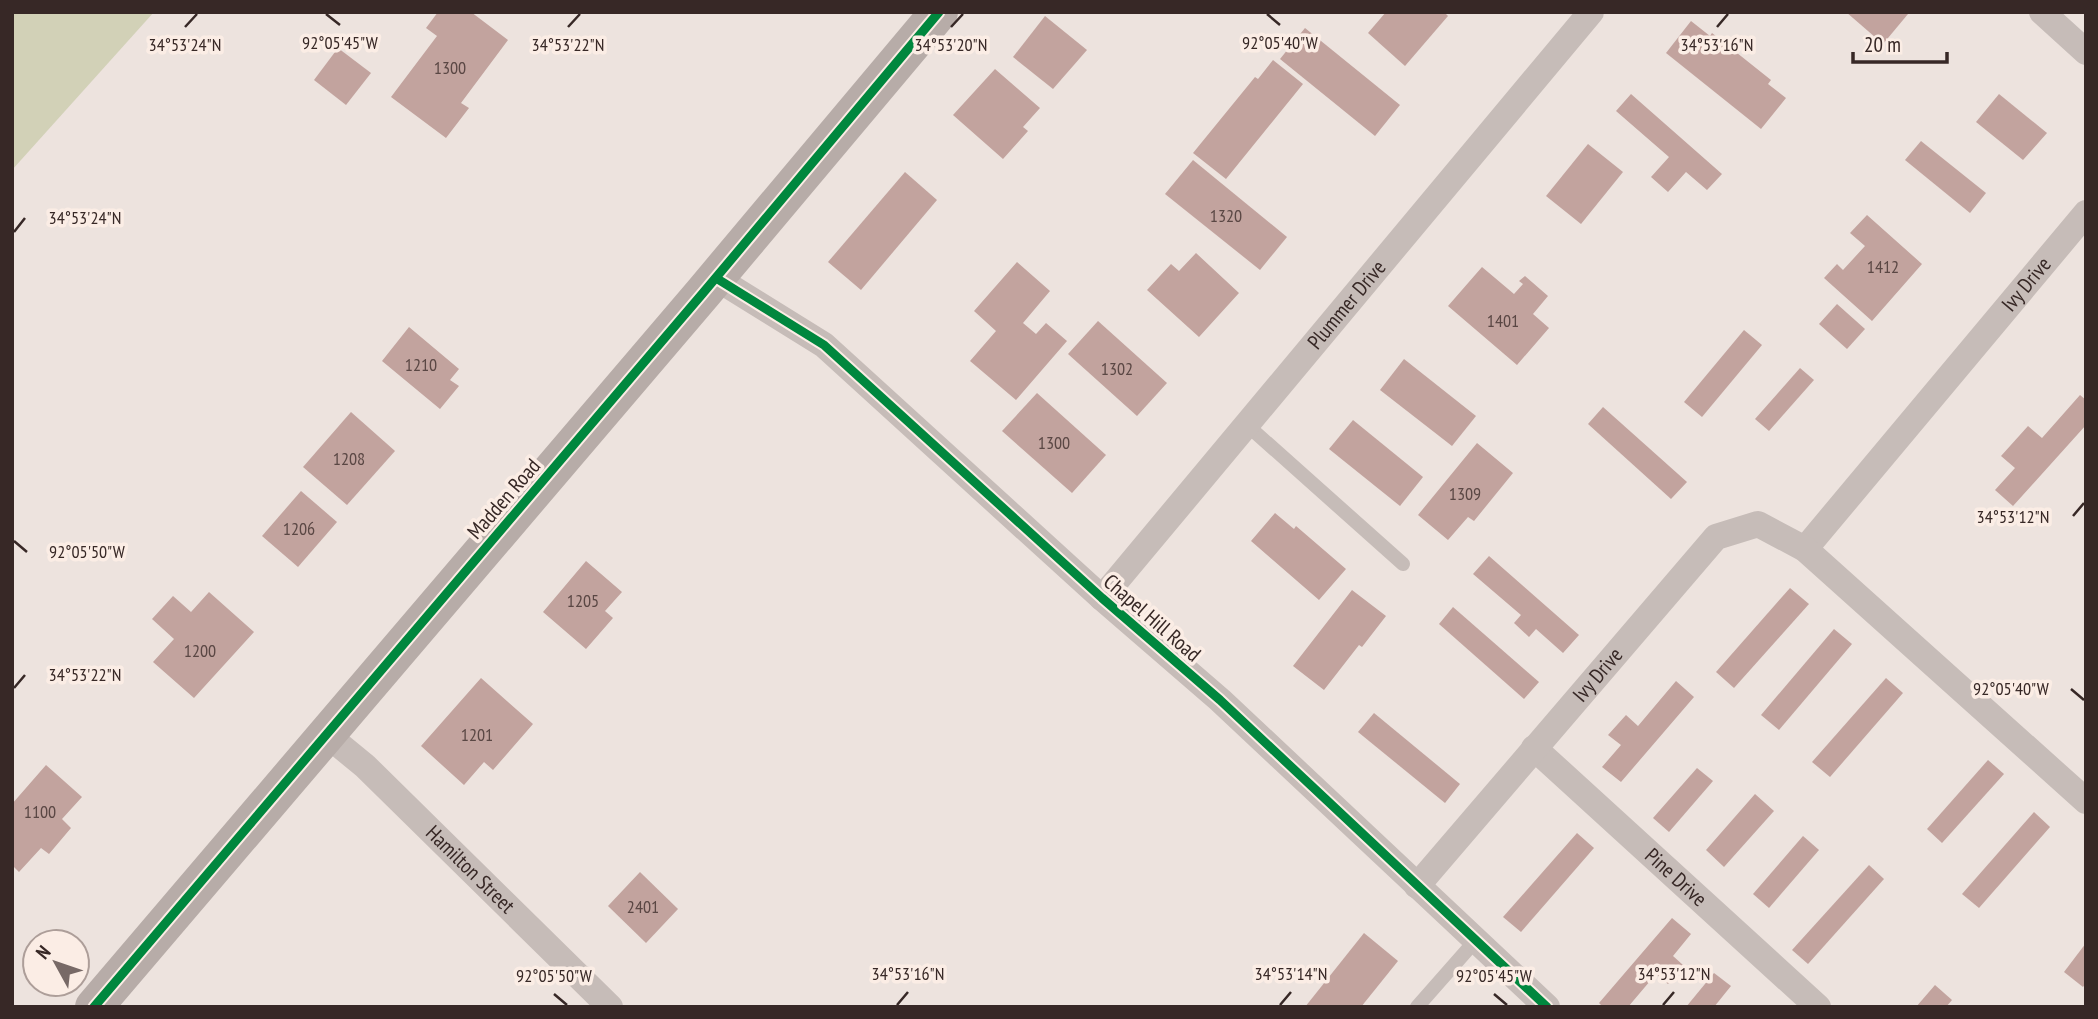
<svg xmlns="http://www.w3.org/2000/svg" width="2098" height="1019" viewBox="0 0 2098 1019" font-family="'PT Sans Narrow',sans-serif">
  <rect width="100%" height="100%" fill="#ede3de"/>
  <!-- green -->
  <path fill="#d2d1b7" d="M12 12H154L12 170Z"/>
  <!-- building -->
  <g fill="#c2a39e">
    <path d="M438 12H471L508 40 461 103 469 108 446 138 391 97 437 36 426 28Z"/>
    <path d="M1386 12H1444L1448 16 1405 66 1368 33Z"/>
    <path d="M1846 12H1905L1908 14 1883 44Z"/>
    <path d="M1045 16 1087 50 1053 89 1013 57Z"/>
    <path d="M1691 21 1710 36 1712 33 1771 80 1768 84 1786 98 1761 129 1666 53Z"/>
    <path d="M1305 28 1400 105 1375 136 1280 59Z"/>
    <path d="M338 48 371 73 346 105 314 80Z"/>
    <path d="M1273 60 1303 84 1226 179 1193 153 1255 77 1258 79Z"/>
    <path d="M995 69 1040 108 1023 127 1028 131 1003 159 953 115Z"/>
    <path d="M1631 94 1722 174 1707 190 1686 172 1668 192 1651 177 1669 157 1616 111Z"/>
    <path d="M1999 94 2047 133 2023 160 1976 122Z"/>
    <path d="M1921 141 1986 193 1970 213 1905 160Z"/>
    <path d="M1588 144 1623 172 1581 224 1546 196Z"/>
    <path d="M1193 160 1287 237 1260 270 1165 194Z"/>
    <path d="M905 172 937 200 861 290 828 262Z"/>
    <path d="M1867 215 1922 264 1872 321 1824 278 1837 264 1843 270 1865 246 1850 233Z"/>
    <path d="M1196 253 1239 293 1199 337 1147 290 1171 264 1179 271Z"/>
    <path d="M1017 262 1050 291 1023 323 1036 334 1046 323 1067 341 1016 400 970 361 996 331 974 311Z"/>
    <path d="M1482 267 1514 294 1523 284 1519 281 1525 276 1548 296 1533 314 1549 328 1517 365 1448 306Z"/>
    <path d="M1837 304 1865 329 1847 349 1819 324Z"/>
    <path d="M1098 321 1167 383 1137 416 1068 354Z"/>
    <path d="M409 327 459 369 450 380 459 386 440 409 382 361Z"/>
    <path d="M1744 330 1762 345 1702 417 1684 402Z"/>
    <path d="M1404 359 1476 416 1452 446 1380 390Z"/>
    <path d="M1800 368 1814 380 1769 431 1755 419Z"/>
    <path d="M1037 393 1106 455 1072 493 1002 431Z"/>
    <path d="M2080 395 2086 400V425L2013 506 1995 490 2015 468 2001 456 2028 426 2042 438Z"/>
    <path d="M1603 407 1687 482 1671 499 1588 424Z"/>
    <path d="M351 412 395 451 347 505 303 467Z"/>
    <path d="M1353 420 1423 477 1400 506 1329 449Z"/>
    <path d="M1477 443 1513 473 1474 521 1468 517 1448 540 1418 515Z"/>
    <path d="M301 491 337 522 298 567 262 536Z"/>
    <path d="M1275 513 1294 529 1296 526 1346 569 1319 600 1251 541Z"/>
    <path d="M1489 556 1579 635 1563 653 1536 629 1529 637 1514 623 1521 615 1473 574Z"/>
    <path d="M586 561 622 592 605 611 613 618 586 649 543 612Z"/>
    <path d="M1790 588 1809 604 1734 688 1716 672Z"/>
    <path d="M1352 590 1386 616 1362 647 1359 645 1324 690 1293 666Z"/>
    <path d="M209 592 254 632 194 698 153 662 174 639 152 619 173 596 191 612Z"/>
    <path d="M1453 607 1539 682 1524 699 1439 624Z"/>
    <path d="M1834 629 1852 644 1779 730 1761 715Z"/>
    <path d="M481 678 533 724 493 770 484 762 464 785 421 746Z"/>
    <path d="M1886 678 1903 693 1830 777 1812 762Z"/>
    <path d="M1676 681 1694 697 1621 782 1602 767 1621 745 1608 735 1626 715 1638 726Z"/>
    <path d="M1374 713 1460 784 1445 803 1358 732Z"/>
    <path d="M1988 760 2004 774 1942 843 1927 829Z"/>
    <path d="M46 765 82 797 62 819 71 828 49 854 41 848 19 872 12 865V804Z"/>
    <path d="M1697 768 1713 781 1669 832 1653 818Z"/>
    <path d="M1755 794 1774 811 1724 867 1706 850Z"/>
    <path d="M2034 812 2050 827 1979 908 1962 894Z"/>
    <path d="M1577 833 1594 848 1521 932 1503 917Z"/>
    <path d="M1803 836 1819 850 1769 908 1753 894Z"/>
    <path d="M1869 865 1884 879 1808 964 1792 950Z"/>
    <path d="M640 872 678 909 646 943 608 906Z"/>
    <path d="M1672 918 1691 934 1673 956 1683 965 1668 984 1656 974 1628 1007H1603L1599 1003Z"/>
    <path d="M1364 933 1398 961 1361 1007H1305Z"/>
    <path d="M2086 943V983L2083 987 2064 972Z"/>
    <path d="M1714 973 1731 986 1714 1007H1686Z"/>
    <path d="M1935 985 1952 1000 1946 1007H1916Z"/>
  </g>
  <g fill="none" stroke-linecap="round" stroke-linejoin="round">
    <!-- lane -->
    <g stroke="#c6bcb8" stroke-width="14">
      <path d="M1247 425 1403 564"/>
      <path d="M1417 1007 1476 940"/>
    </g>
    <!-- street -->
    <g stroke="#c6bcb8" stroke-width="26">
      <path d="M2042 12 2086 52"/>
      <path d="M716 278 824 345 1102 598 1220 700 1547 1007"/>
      <path id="s1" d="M1805 549 2086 213"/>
      <path id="s2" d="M1102 598 1591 12"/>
      <path id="s3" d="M326 734 365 766 610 1007"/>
      <path id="s4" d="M1534 748 1818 1007"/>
      <path id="s5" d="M1417 886 1716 537 1758 524 1805 549 2086 801"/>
    </g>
    <!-- secondary -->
    <path stroke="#b7aca8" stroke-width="38" d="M94 1007 703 293 939 12"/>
    <!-- cycleway casing -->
    <g stroke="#fbede5" stroke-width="13">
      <g id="cycleway">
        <path d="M716 278 824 345 1102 598 1220 700 1547 1007"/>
        <path d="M94 1007 703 293 939 12"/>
      </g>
    </g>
    <!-- cycleway -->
    <use href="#cycleway" stroke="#00873e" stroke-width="9"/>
  </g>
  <!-- ticks -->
  <path fill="none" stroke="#372826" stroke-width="2.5" d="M326 14 340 25M1267 14 1280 25M185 27 197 14M568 27 580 14M951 27 963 14M1717 27 1728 14M14 232 25 218M2073 516 2084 503M14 541 27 552M14 688 25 675M2071 689 2084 700M554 994 567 1005M1494 994 1507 1005M897 1005 908 992M1280 1005 1291 992M1663 1005 1674 992"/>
  <g text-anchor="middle" stroke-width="7" stroke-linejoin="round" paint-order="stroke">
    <!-- number labels -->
    <g font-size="18" fill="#5a4744">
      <text x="450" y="74">1300</text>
      <text x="1226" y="222">1320</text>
      <text x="1883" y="273">1412</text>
      <text x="1503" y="327">1401</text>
      <text x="421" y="371">1210</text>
      <text x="1117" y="375">1302</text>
      <text x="1054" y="449">1300</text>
      <text x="349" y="465">1208</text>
      <text x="1465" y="500">1309</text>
      <text x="299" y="535">1206</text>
      <text x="583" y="607">1205</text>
      <text x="200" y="657">1200</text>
      <text x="477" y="741">1201</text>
      <text x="40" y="818">1100</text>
      <text x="643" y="913">2401</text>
    </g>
    <!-- street labels -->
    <g font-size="21" fill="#372826" stroke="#fbede5">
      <text dy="7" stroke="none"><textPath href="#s1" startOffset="345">Ivy Drive</textPath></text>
      <text dy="7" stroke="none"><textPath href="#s2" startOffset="382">Plummer Drive</textPath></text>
      <text transform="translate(504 499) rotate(-49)" y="7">Madden Road</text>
      <text transform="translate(1152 618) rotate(41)" y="7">Chapel Hill Road</text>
      <text dy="7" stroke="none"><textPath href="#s5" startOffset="278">Ivy Drive</textPath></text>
      <text dy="7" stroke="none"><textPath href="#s3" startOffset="198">Hamilton Street</textPath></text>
      <text dy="7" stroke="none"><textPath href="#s4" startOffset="192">Pine Drive</textPath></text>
    </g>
  </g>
  <g font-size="18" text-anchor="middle" fill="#372826" stroke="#fbede5" stroke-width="7" stroke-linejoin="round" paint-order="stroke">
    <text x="340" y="49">92°05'45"W</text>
    <text x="1280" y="49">92°05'40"W</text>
    <text x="185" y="51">34°53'24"N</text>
    <text x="568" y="51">34°53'22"N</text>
    <text x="951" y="51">34°53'20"N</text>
    <text x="1717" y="51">34°53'16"N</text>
    <text x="85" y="224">34°53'24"N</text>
    <text x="2013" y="523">34°53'12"N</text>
    <text x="87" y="558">92°05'50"W</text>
    <text x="85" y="681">34°53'22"N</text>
    <text x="2011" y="695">92°05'40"W</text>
    <text x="908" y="980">34°53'16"N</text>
    <text x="1291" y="980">34°53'14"N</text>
    <text x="1674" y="980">34°53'12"N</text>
    <text x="554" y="982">92°05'50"W</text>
    <text x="1494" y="982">92°05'45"W</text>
  </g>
  <!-- border -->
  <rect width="2098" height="1019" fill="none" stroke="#372826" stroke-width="28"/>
  <!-- north arrow -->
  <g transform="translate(56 963) rotate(310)"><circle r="33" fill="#fbede5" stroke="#ad9e99" stroke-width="2"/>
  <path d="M0-5L12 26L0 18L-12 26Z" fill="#776966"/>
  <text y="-10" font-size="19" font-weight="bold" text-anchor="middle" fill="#372826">N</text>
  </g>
  <!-- scale -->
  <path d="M1853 52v10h94v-10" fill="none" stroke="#372826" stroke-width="3.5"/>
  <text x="1864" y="52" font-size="21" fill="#372826" stroke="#fbede5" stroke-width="5" paint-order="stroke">20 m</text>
</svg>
